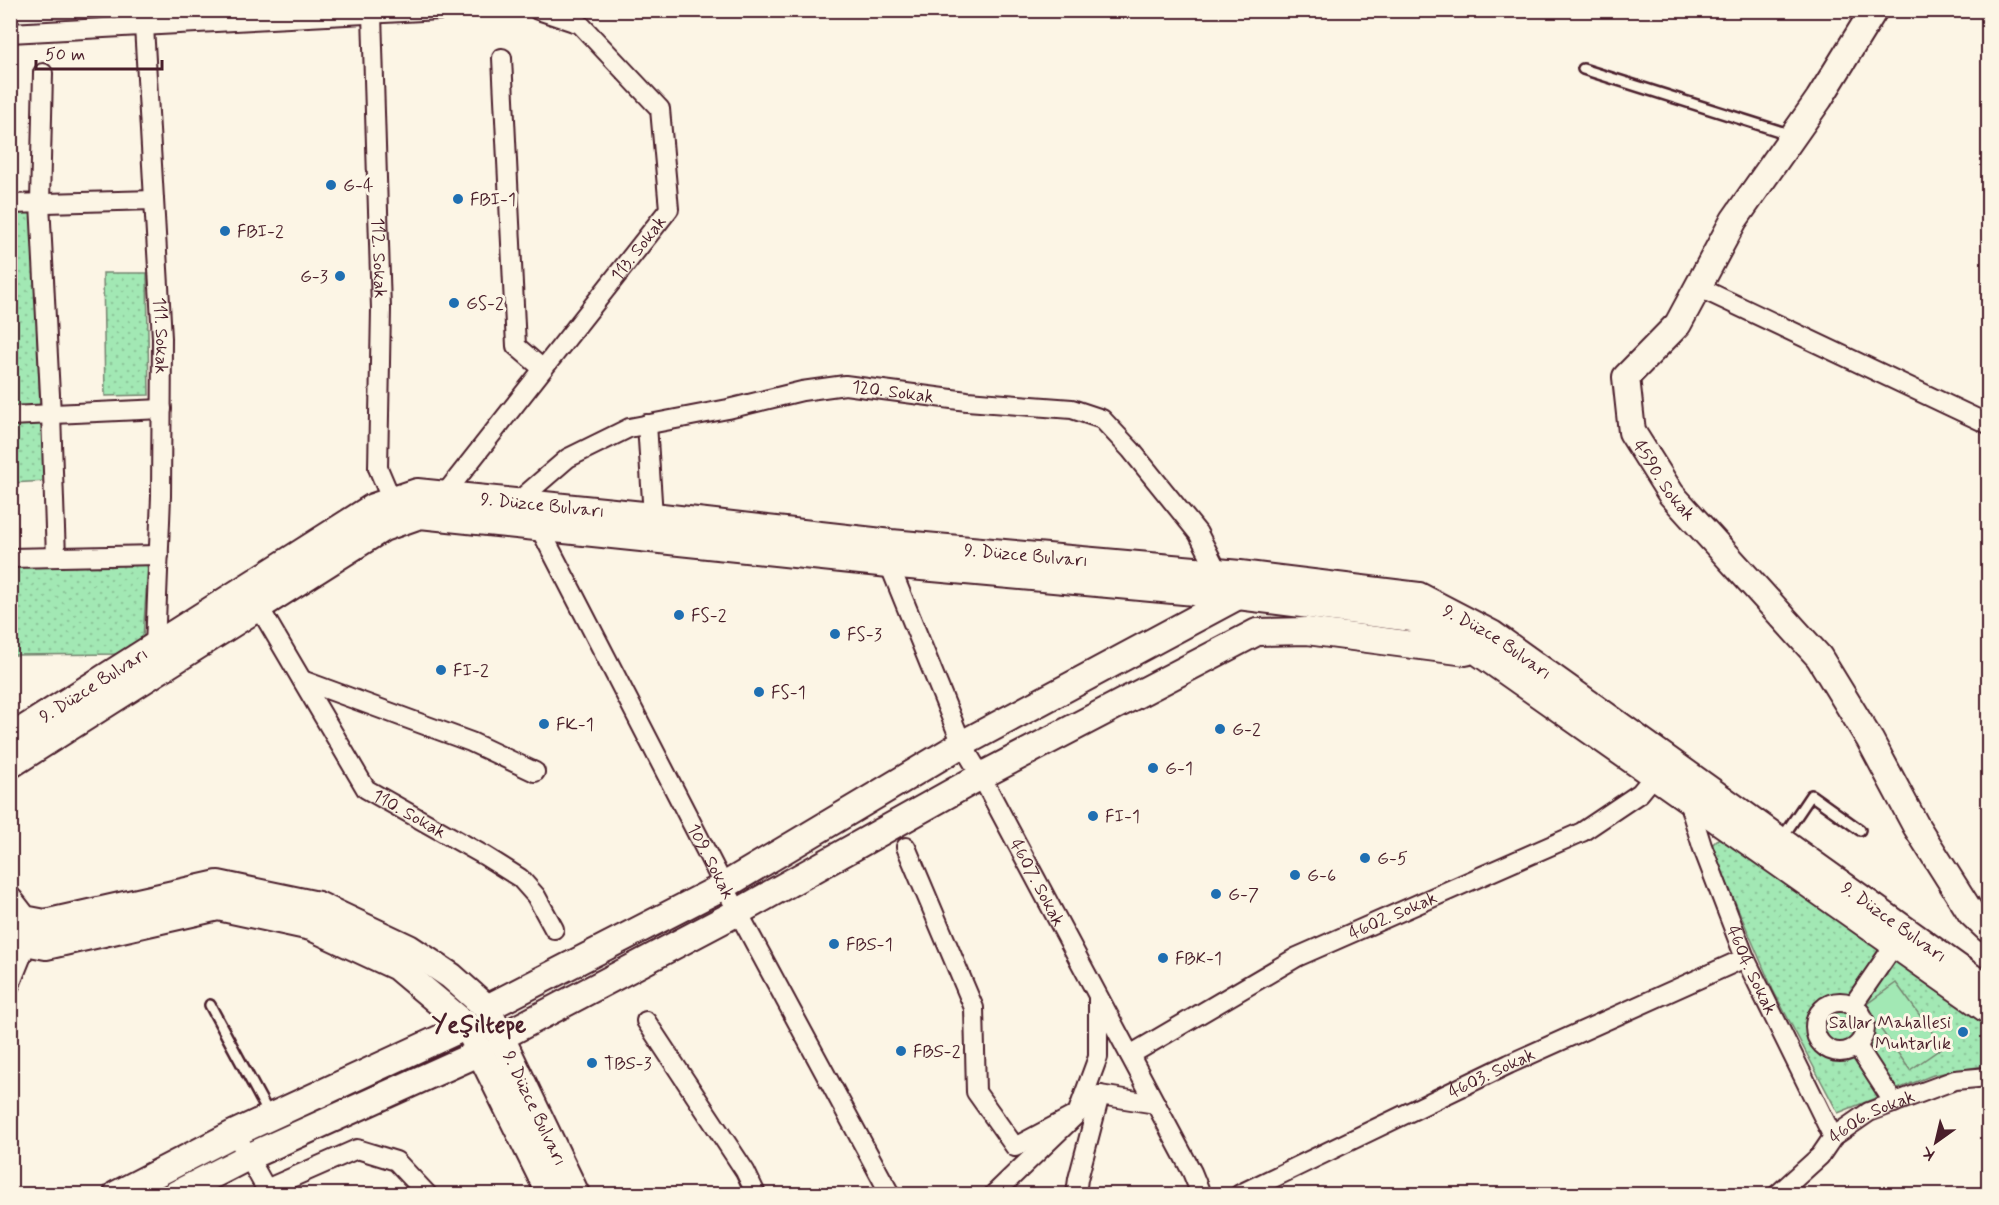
<svg xmlns="http://www.w3.org/2000/svg" width="1999" height="1205" viewBox="0 0 1999 1205" font-family="Mynerve,sans-serif">
  <defs>
    <pattern id="grass-dots" width="8" height="8" patternUnits="userSpaceOnUse" patternTransform="scale(1.5)"><rect width="8" height="8" fill="#a2e8b4"/><path d="M2 2h.1M6 6h.1" fill="none" stroke="#8dc79b" stroke-width="1.8" stroke-linecap="round"/></pattern>
  </defs>
  <rect width="100%" height="100%" fill="#fcf5e5"/>
  <filter id="ink" filterUnits="userSpaceOnUse"><feTurbulence type="fractalNoise" baseFrequency=".0167" numOctaves="2"/><feDisplacementMap in="SourceGraphic" scale="12" xChannelSelector="R" yChannelSelector="G"/><feConvolveMatrix kernelMatrix="1 2 1 2 8 2 1 2 1" color-interpolation-filters="sRGB"/></filter>
  <g filter="url(#ink)">
    <!-- grass -->
    <g fill="url(#grass-dots)" stroke="#768470" stroke-width="1.5">
      <path d="M32 208 40 407 11 408 10 209Z"/>
      <path d="M103 273H147L149 395 105 396Z"/>
      <path d="M43 423 47 481 11 483V425Z"/>
      <path d="M148 563 143 638 124 654 11 655 10 568Z"/>
      <path d="M1719 838 1988 1021V1065L1933 1075 1838 1113 1773 990 1711 846Z"/>
    </g>
    <!-- garden -->
    <path fill="#a2e8b4" stroke="#768470" stroke-width="1.5" d="M1896 983 1943 1047 1910 1070 1864 1006Z"/>
    <g fill="none" stroke-linecap="round" stroke-linejoin="round">
      <!-- lane casing -->
      <g stroke="#4a1f2b" stroke-width="14">
        <g id="lane">
          <path d="M1583 69 1792 135"/>
          <path d="M1782 838 1811 795 1860 830"/>
          <path d="M210 1005 270 1116"/>
        </g>
      </g>
      <!-- street casing -->
      <g stroke="#4a1f2b" stroke-width="22">
        <g id="street">
          <path id="s1" d="M372 14 381 309 378 468 392 501"/>
          <path id="s2" d="M144 26 162 338 161 496 155 647"/>
          <path d="M10 33 441 10"/>
          <path d="M502 58 516 346 543 369"/>
          <path d="M43 73 40 203 51 414 56 557"/>
          <path d="M10 204 154 200"/>
          <path d="M1698 287 1988 424"/>
          <path d="M10 416 162 409"/>
          <path d="M647 424 653 516"/>
          <path id="s3" d="M444 495 669 209 660 109 580 24 538 10"/>
          <path id="s4" d="M517 502 568 458 629 428 728 409 802 391 845 385 967 401 1072 409 1102 419 1131 450 1198 533 1218 572"/>
          <path id="s5" d="M539 527 724 886 890 1194"/>
          <path d="M10 558 159 555"/>
          <path id="s6" d="M889 564 962 744 981 776 1192 1172 1201 1194"/>
          <path id="s7" d="M259 607 366 789 485 856 520 878 536 896 554 929"/>
          <path d="M302 680 471 742 535 772"/>
          <path id="s8" d="M1687 798 1702 846 1745 958 1833 1137"/>
          <path d="M906 847 974 1008 976 1092 1015 1147 1077 1114 1098 1057V997"/>
          <path d="M10 985 27 943 33 936"/>
          <circle cx="1840" cy="1027" r="25"/>
          <path d="M1853 1005 1895 944"/>
          <path d="M646 1021 745 1171 756 1194"/>
          <path d="M1857 1046 1894 1103"/>
          <path id="s9" d="M1130 1055 1297 957 1582 832 1640 793 1654 776"/>
          <path d="M235 1133 269 1194"/>
          <path d="M266 1189 357 1149 396 1161 427 1194"/>
          <path d="M994 1194 1077 1114 1100 1095 1156 1104"/>
          <path d="M1076 1194 1078 1179 1100 1095"/>
          <path id="s10" d="M1240 1194 1509 1064 1745 958"/>
          <path id="s11" d="M1778 1194 1820 1156 1833 1137 1869 1112 1955 1080 1988 1077"/>
        </g>
      </g>
      <!-- secondary casing -->
      <g stroke="#4a1f2b" stroke-width="30">
        <g id="secondary">
          <path id="s12" d="M1874 10 1819 99 1734 220 1678 324 1626 377 1632 432 1671 494 1819 657 1870 740 1916 826 1971 913 1988 929"/>
          <path id="s13" d="M10 738 373 507 417 492 653 516 891 543 1240 574 1419 596 1492 634 1988 989"/>
          <path d="M10 765 383 528 420 515 889 564 1238 596 1412 618 1480 653 1988 1010"/>
          <path id="s14" d="M10 901 24 919 45 923 218 884 318 905 409 948 451 976 487 1008 576 1194"/>
          <path d="M10 939 46 946 218 907 311 927 397 967 467 1026 550 1194"/>
          <path d="M487 1008 724 886 962 744 1238 596"/>
          <path d="M501 1037 738 912 981 776 1257 632 1307 631 1466 652"/>
          <path d="M117 1194 235 1133 467 1026"/>
          <path d="M176 1194 248 1157 481 1052"/>
        </g>
      </g>
      <!-- lane -->
      <use href="#lane" stroke="#fcf5e5" stroke-width="9"/>
      <!-- street -->
      <use href="#street" stroke="#fcf5e5" stroke-width="18"/>
      <!-- secondary -->
      <use href="#secondary" stroke="#fcf5e5" stroke-width="26"/>
    </g>
  </g>
  <!-- markers -->
  <g fill="#1f6fb2" stroke="#fcf5e5" stroke-width="2">
    <circle cx="331" cy="185" r="6"/>
    <circle cx="458" cy="199" r="6"/>
    <circle cx="225" cy="231" r="6"/>
    <circle cx="340" cy="276" r="6"/>
    <circle cx="454" cy="303" r="6"/>
    <circle cx="679" cy="615" r="6"/>
    <circle cx="835" cy="634" r="6"/>
    <circle cx="441" cy="670" r="6"/>
    <circle cx="759" cy="692" r="6"/>
    <circle cx="544" cy="724" r="6"/>
    <circle cx="1220" cy="729" r="6"/>
    <circle cx="1153" cy="768" r="6"/>
    <circle cx="1093" cy="816" r="6"/>
    <circle cx="1365" cy="858" r="6"/>
    <circle cx="1295" cy="875" r="6"/>
    <circle cx="1216" cy="894" r="6"/>
    <circle cx="834" cy="944" r="6"/>
    <circle cx="1163" cy="958" r="6"/>
    <circle cx="1963" cy="1032" r="6"/>
    <circle cx="901" cy="1051" r="6"/>
    <circle cx="592" cy="1063" r="6"/>
  </g>
  <g text-anchor="middle" stroke-width="6" stroke-linejoin="round" paint-order="stroke">
    <!-- poi labels -->
    <g font-size="18" fill="#4a1f2b" stroke="#fcf5e5" text-anchor="start">
      <text x="343" y="191">G-4</text>
      <text x="470" y="205">FBI-1</text>
      <text x="237" y="237">FBI-2</text>
      <text x="328" y="282" text-anchor="end">G-3</text>
      <text x="466" y="309">GS-2</text>
      <text x="691" y="621">FS-2</text>
      <text x="847" y="640">FS-3</text>
      <text x="453" y="676">FI-2</text>
      <text x="771" y="698">FS-1</text>
      <text x="556" y="730">FK-1</text>
      <text x="1232" y="735">G-2</text>
      <text x="1165" y="774">G-1</text>
      <text x="1105" y="822">FI-1</text>
      <text x="1377" y="864">G-5</text>
      <text x="1307" y="881">G-6</text>
      <text x="1228" y="900">G-7</text>
      <text x="846" y="950">FBS-1</text>
      <text x="1175" y="964">FBK-1</text>
      <text x="1951" y="1028" text-anchor="end">Sallar Mahallesi<tspan x="1951" dy="21">Muhtarlık</tspan></text>
      <text x="913" y="1057">FBS-2</text>
      <text x="604" y="1069">TBS-3</text>
    </g>
    <!-- street labels -->
    <g font-size="18" fill="#4a1f2b" stroke="#fcf5e5">
      <text dy="6" stroke="none"><textPath href="#s3" startOffset="314">113. Sokak</textPath></text>
      <text dy="6" stroke="none"><textPath href="#s1" startOffset="244">112. Sokak</textPath></text>
      <text dy="6" stroke="none"><textPath href="#s2" startOffset="310">111. Sokak</textPath></text>
      <text dy="6" stroke="none"><textPath href="#s4" startOffset="404">120. Sokak</textPath></text>
      <text dy="6" stroke="none"><textPath href="#s12" startOffset="558">4590. Sokak</textPath></text>
      <text dy="6" stroke="none"><textPath href="#s13" startOffset="603">9. Düzce Bulvarı</textPath></text>
      <text dy="6" stroke="none"><textPath href="#s13" startOffset="1089">9. Düzce Bulvarı</textPath></text>
      <text dy="6" stroke="none"><textPath href="#s13" startOffset="1575">9. Düzce Bulvarı</textPath></text>
      <text dy="6" stroke="none"><textPath href="#s13" startOffset="99">9. Düzce Bulvarı</textPath></text>
      <text dy="6" stroke="none"><textPath href="#s7" startOffset="261">110. Sokak</textPath></text>
      <text dy="6" stroke="none"><textPath href="#s5" startOffset="376">109. Sokak</textPath></text>
      <text dy="6" stroke="none"><textPath href="#s6" startOffset="352">4607. Sokak</textPath></text>
      <text dy="6" stroke="none"><textPath href="#s9" startOffset="298">4602. Sokak</textPath></text>
      <text dy="6" stroke="none"><textPath href="#s13" startOffset="2061">9. Düzce Bulvarı</textPath></text>
      <text dy="6" stroke="none"><textPath href="#s8" startOffset="184">4604. Sokak</textPath></text>
      <text dy="6" stroke="none"><textPath href="#s10" startOffset="279">4603. Sokak</textPath></text>
      <text dy="6" stroke="none"><textPath href="#s14" startOffset="634">9. Düzce Bulvarı</textPath></text>
      <text dy="6" stroke="none"><textPath href="#s11" startOffset="124">4606. Sokak</textPath></text>
    </g>
    <!-- district labels -->
    <g font-size="24" font-weight="bold" fill="#4a1f2b" stroke="#fcf5e5">
      <text x="479" y="1032">Yeşiltepe</text>
    </g>
  </g>
  <!-- margin -->
  <rect width="1999" height="1205" fill="none" stroke="#fcf5e5" stroke-width="36"/>
  <rect x="18" y="18" width="1963" height="1169" fill="none" stroke="#4a1f2b" stroke-width="2" filter="url(#ink)"/>
  <!-- north arrow -->
  <g transform="translate(1936 1142) rotate(214)" stroke="#fcf5e5" stroke-width="4.5" paint-order="stroke">
  <path d="M0-4.5L10 22L0 15L-10 22Z" fill="#4a1f2b"/>
  <text y="-9" font-size="16" font-weight="bold" text-anchor="middle" fill="#4a1f2b">K</text>
  </g>
  <!-- scale -->
  <path d="M36 60v9h126v-9" fill="none" stroke="#4a1f2b" stroke-width="3"/>
  <text x="45" y="60" font-size="18" fill="#4a1f2b" stroke="#fcf5e5" stroke-width="4.5" paint-order="stroke">50 m</text>
</svg>
